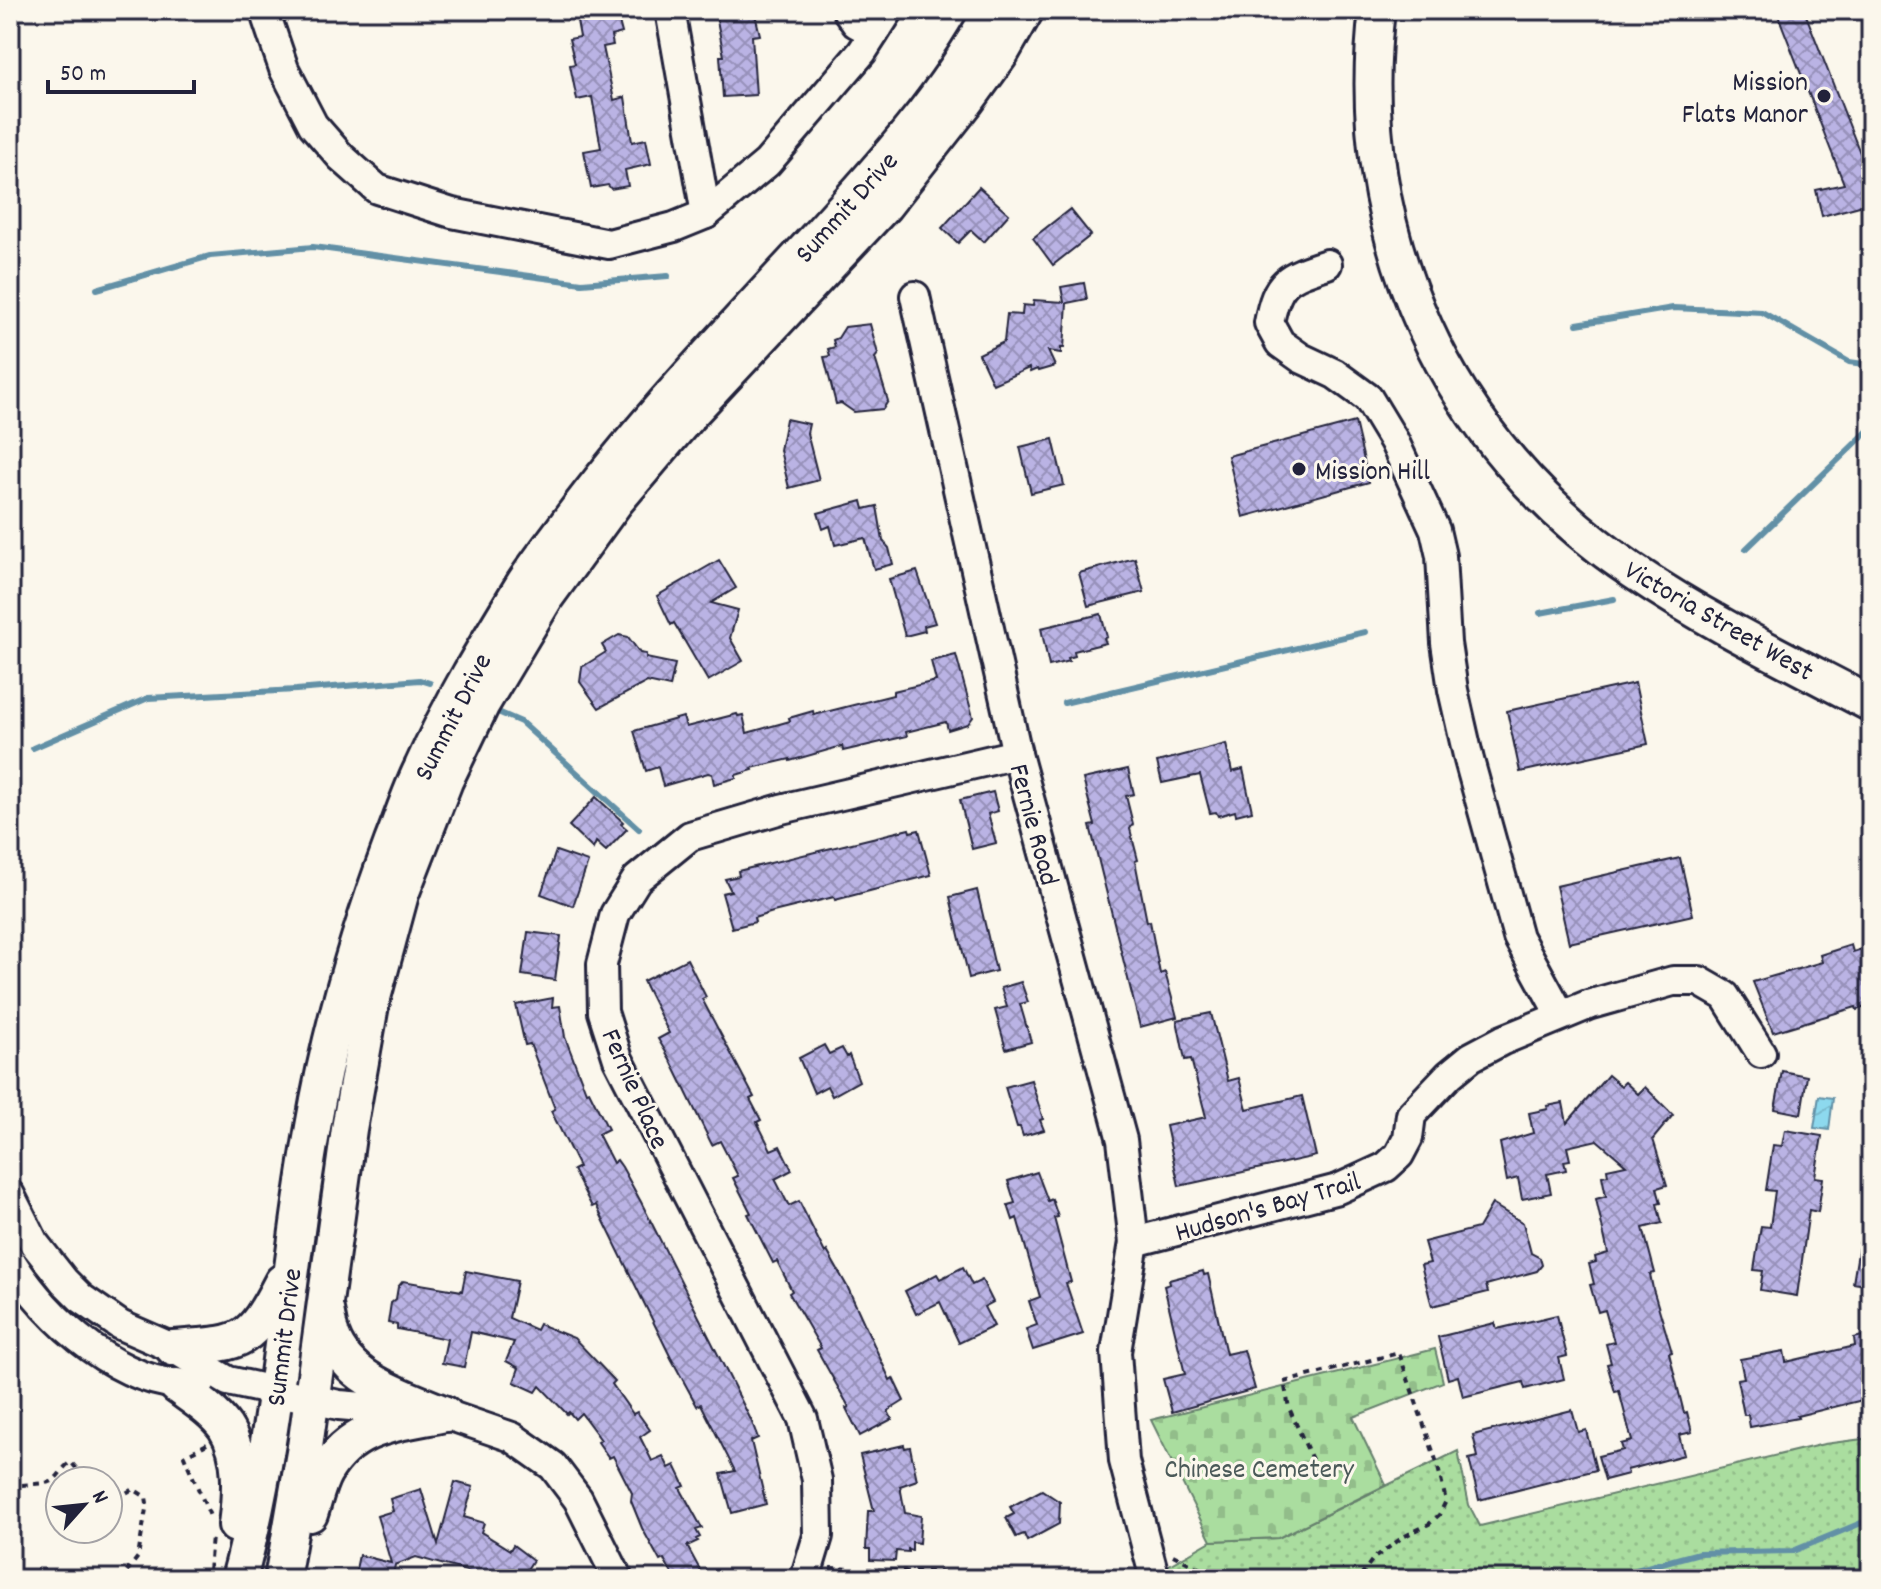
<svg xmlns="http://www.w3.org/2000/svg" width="1881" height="1589" viewBox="0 0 1881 1589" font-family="Dekko,sans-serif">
  <defs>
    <pattern id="grass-dots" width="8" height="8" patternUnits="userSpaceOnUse" patternTransform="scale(2)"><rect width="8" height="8" fill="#aadd9f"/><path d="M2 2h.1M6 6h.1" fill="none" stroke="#92bd8a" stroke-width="1.8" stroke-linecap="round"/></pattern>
    <pattern id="cemetery-stones" width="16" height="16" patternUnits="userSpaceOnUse" patternTransform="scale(2)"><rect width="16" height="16" fill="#aadd9f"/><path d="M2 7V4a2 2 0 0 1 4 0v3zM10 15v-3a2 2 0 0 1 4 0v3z" fill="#92bd8a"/></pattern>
    <pattern id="water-waves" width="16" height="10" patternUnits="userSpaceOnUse" patternTransform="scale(2)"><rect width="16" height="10" fill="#8dd9ee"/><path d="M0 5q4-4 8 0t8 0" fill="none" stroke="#79bacd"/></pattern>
    <pattern id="building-cross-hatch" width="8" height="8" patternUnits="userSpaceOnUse" patternTransform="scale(2)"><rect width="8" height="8" fill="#bab3e4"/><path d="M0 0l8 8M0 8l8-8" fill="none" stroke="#9791ba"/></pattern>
  </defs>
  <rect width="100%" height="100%" fill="#fbf7ec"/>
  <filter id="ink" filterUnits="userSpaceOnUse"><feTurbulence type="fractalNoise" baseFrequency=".0125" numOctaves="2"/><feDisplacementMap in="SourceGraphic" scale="16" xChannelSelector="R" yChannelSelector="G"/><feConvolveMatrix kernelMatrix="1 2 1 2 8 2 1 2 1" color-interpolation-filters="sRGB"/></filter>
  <g filter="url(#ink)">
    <!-- grass -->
    <path fill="url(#grass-dots)" stroke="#66806d" stroke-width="2" d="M1871 1438V1579H1145L1211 1541 1278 1538 1458 1451 1469 1505 1480 1526 1824 1444Z"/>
    <!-- cemetery -->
    <path fill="url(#cemetery-stones)" stroke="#66806d" stroke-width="2" d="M1435 1349 1443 1382 1353 1417 1386 1485 1278 1538 1211 1541 1151 1420Z"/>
    <!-- water -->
    <path fill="url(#water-waves)" stroke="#6290a6" stroke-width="2" d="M1819 1096 1833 1098 1829 1130 1814 1128Z"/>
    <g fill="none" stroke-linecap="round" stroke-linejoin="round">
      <!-- stream -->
      <g stroke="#6290a6" stroke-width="6">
        <path d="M97 289 210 256 313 247 582 283 668 276"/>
        <path d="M1577 324 1673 308 1762 312 1849 362 1871 365"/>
        <path d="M1746 549 1871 428"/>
        <path d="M1540 613 1614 599"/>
        <path d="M1064 703 1365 632"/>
        <path d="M498 712 521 722 639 829"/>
        <path d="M33 748 148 698 296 690 420 680 430 683"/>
        <path d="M1603 1579 1699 1553 1793 1551 1871 1519"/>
      </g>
    </g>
    <!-- building -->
    <g fill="url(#building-cross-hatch)" stroke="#22223b" stroke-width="2">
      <path d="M575 10H616L622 33 611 36 613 45 603 47 614 100 625 97 632 142 646 139 651 164 625 170 628 186 611 189 608 185 591 188 584 151 601 148 592 97 577 100 570 65 575 64 569 39 580 37Z"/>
      <path d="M715 10H754L760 35 752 36 756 95 723 97 720 56H724Z"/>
      <path d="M1776 10H1804L1871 181V203L1822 216 1816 190 1844 184Z"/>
      <path d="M979 187 1009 214 984 242 971 230 958 243 942 228Z"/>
      <path d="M1070 209 1091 235 1053 265 1033 238Z"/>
      <path d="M1084 283 1087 299 1067 303 1064 348H1061V353L1048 351 1055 366 1038 371 1037 369 1030 372 1029 368 993 384 979 354 1004 342 1007 314 1022 315 1023 305 1033 306 1034 300 1064 302 1061 287Z"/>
      <path d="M870 324 878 354 875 358 888 401 883 409 854 412 841 403 836 404 824 357 830 356 828 349 835 347 833 340 838 338 845 327Z"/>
      <path d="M786 419 809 424 807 433 819 480 789 488 780 450Z"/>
      <path d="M1355 422 1369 482 1243 517 1228 456Z"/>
      <path d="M1053 439 1064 485 1031 493 1020 447Z"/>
      <path d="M862 501 864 509 877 506 883 541 889 548 893 564 874 569 865 538 835 545 830 526 823 529 818 513Z"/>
      <path d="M1135 558 1144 592 1088 606 1079 573Z"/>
      <path d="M719 560 736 588 711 603 738 610 730 638 743 661 708 681 674 623 671 625 657 596Z"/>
      <path d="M917 571 935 623 924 626 925 631 905 636 889 579Z"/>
      <path d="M1101 614 1107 637 1104 638 1106 643 1074 651 1075 656 1068 658 1069 661 1049 666 1041 628Z"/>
      <path d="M619 635 628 637 640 653 646 654V658L675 664 670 687 647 682 599 708 580 682 582 667 606 652 602 645Z"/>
      <path d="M956 655 973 717 968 724 948 730 946 722 906 732 907 736 843 751 842 746 790 761V759L752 768 753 770 736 775V778L714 784 712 774 708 773 663 786 658 767 646 771 634 731 683 717 686 727 737 714 738 716 743 715 747 733 790 721 789 718 813 711 814 715 893 695V691L936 681 931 661Z"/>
      <path d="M1635 683 1648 744 1520 772 1507 711Z"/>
      <path d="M1226 744 1232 772 1243 769 1252 811 1236 815 1235 811 1218 816 1216 812 1210 813 1200 775 1162 783 1157 762Z"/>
      <path d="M1128 769 1134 794 1126 796 1133 824 1130 829 1138 860 1135 861 1147 922 1150 921 1160 974 1165 972 1177 1017 1140 1027 1090 826 1095 825 1083 779Z"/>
      <path d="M993 792 998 811 988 814 996 843 972 849 960 800Z"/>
      <path d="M596 797 623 822 621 824 627 829 606 851 596 842 593 849 569 826Z"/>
      <path d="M909 829 910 832 919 830 931 875 835 900 834 897 773 912 754 918 755 922 732 928 722 893 731 891 725 879 739 876 738 871Z"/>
      <path d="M556 851 588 862 573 906 541 894Z"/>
      <path d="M1680 858 1693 915 1569 943 1556 886Z"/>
      <path d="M977 890 996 971 969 978 950 897Z"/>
      <path d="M528 932 561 936 555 980 522 975Z"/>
      <path d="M1851 945 1853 952 1871 946V1005L1857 1010 1856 1007 1773 1032 1753 982 1822 962 1820 955Z"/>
      <path d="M687 959 706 997 702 999 754 1097 750 1099 761 1120 757 1122 771 1150 780 1146 792 1170 775 1179 789 1206 799 1201 825 1253 827 1251 848 1288 890 1380 893 1378 904 1401 888 1411 892 1419 860 1436 846 1408 849 1407 817 1350 821 1348 789 1293 792 1291 777 1261 773 1263 748 1214 751 1213 733 1178 738 1176 720 1141 712 1145 670 1059 658 1039 669 1033 643 981Z"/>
      <path d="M1021 982 1028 1002 1020 1004 1031 1042 1006 1049 995 1010 1007 1007 1001 988Z"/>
      <path d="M553 998 552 1007 560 1006 565 1037 586 1092 589 1091 608 1129 598 1134 613 1163 617 1160 622 1167 641 1202 751 1420 758 1438 751 1441 766 1504 732 1513 721 1474 735 1471 701 1404 697 1406 671 1358 596 1205 592 1207 573 1170 579 1167 551 1111 555 1109 530 1044 525 1045 516 1005Z"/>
      <path d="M1211 1013 1228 1081 1239 1078 1247 1109 1302 1096 1316 1156 1179 1186 1166 1126 1206 1117 1191 1059 1185 1060 1177 1020Z"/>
      <path d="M824 1045 829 1054 842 1048 847 1057 849 1055 859 1081 832 1096 827 1086 814 1093 799 1058Z"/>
      <path d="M1782 1071 1807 1076 1801 1114 1775 1109Z"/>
      <path d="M1608 1075 1621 1086 1625 1082 1638 1094 1645 1087 1673 1115 1653 1139 1667 1185 1657 1188 1661 1203 1657 1204 1662 1223 1643 1228 1655 1273 1650 1274 1653 1289 1672 1352 1669 1353 1684 1413 1687 1412 1692 1432 1679 1435 1684 1455 1627 1470 1628 1474 1605 1480 1598 1456 1623 1450 1621 1444 1632 1441 1619 1391 1615 1392 1607 1364 1611 1363 1606 1344 1614 1342 1605 1310 1598 1312 1590 1285 1594 1284 1589 1264 1596 1262 1595 1257 1608 1253 1596 1199 1606 1196 1602 1176 1608 1175 1607 1169 1626 1165 1597 1140 1567 1147 1570 1160 1564 1161 1566 1170 1547 1174 1551 1193 1522 1199 1518 1178 1507 1181 1500 1143 1533 1133 1529 1113 1548 1109 1547 1106 1563 1103 1567 1123Z"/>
      <path d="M1031 1080 1043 1119 1040 1120 1044 1130 1023 1136 1020 1127H1017L1005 1087Z"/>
      <path d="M1785 1130 1822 1136 1815 1177 1823 1178 1818 1212 1809 1210 1797 1296 1760 1290 1763 1271 1754 1270 1761 1226 1770 1227 1775 1191 1766 1190 1773 1145 1782 1146Z"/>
      <path d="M1037 1172 1048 1201 1052 1199 1058 1217 1054 1218 1071 1282 1066 1283 1083 1334 1033 1350 1026 1329 1037 1325 1029 1301 1040 1297 1017 1218 1013 1220 1008 1205 1015 1203 1008 1181Z"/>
      <path d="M1492 1204 1523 1223 1531 1253 1540 1258 1542 1265 1537 1271 1486 1285 1488 1292 1432 1306 1421 1265 1430 1263 1424 1242 1478 1228Z"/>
      <path d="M1862 1228 1871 1229V1286L1853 1283Z"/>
      <path d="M963 1267 972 1285 982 1280 993 1302 984 1307 994 1326 959 1343 940 1302 916 1314 905 1291 937 1274 940 1279Z"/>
      <path d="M466 1271 517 1281 509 1318 536 1330 539 1324 574 1338 615 1381 612 1384 633 1414 637 1412 650 1430 640 1437 652 1461 663 1456 669 1468 675 1465 685 1486 680 1488 702 1528 696 1530 700 1537 696 1539 698 1541 687 1546 705 1579H675L664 1559 660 1561 642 1528 631 1501 632 1493 613 1456 609 1458 598 1442 601 1440 581 1413 575 1419 569 1412 567 1414 540 1386 536 1392 514 1382 519 1368 506 1361 514 1342 471 1332 464 1367 442 1363 447 1339 397 1329V1325L388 1323 391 1303 396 1299 398 1287 403 1281 462 1291Z"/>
      <path d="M1203 1271 1204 1275 1208 1274 1226 1354 1244 1350 1255 1389 1172 1412 1163 1379 1185 1374 1164 1286 1170 1284 1169 1280Z"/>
      <path d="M1557 1315 1567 1356 1559 1358 1564 1379 1525 1389 1523 1382 1463 1397 1458 1376 1448 1379 1438 1337 1495 1323 1497 1329Z"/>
      <path d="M1871 1334V1398L1797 1416 1798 1418 1750 1427 1748 1415H1744L1737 1379 1744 1378 1740 1359 1784 1351 1786 1362 1855 1346 1854 1338Z"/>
      <path d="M1572 1410 1578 1432 1586 1430 1596 1470 1479 1500 1469 1459 1478 1457 1473 1435Z"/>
      <path d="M904 1445 905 1448 910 1447 917 1480 900 1486 905 1513 921 1516 919 1543 912 1542V1550L908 1549V1552L896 1551 895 1561 870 1560V1549H866L868 1511H874L860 1455Z"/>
      <path d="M455 1482 473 1487 464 1517 484 1523 481 1532 510 1550 513 1545 533 1560 521 1579H470L474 1573 416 1557 395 1565 392 1579H354L359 1555 391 1563 377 1516 393 1511 390 1499 421 1489 438 1544Z"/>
      <path d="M1042 1490 1060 1502 1059 1524 1027 1541 1024 1534 1016 1537 1006 1518 1014 1514 1010 1507Z"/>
    </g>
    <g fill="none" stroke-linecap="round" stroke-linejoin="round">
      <!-- minor casing -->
      <g stroke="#22223b" stroke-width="34">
        <g id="minor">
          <path d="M264 10 284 69 313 125 341 157 377 189 452 213 609 244 674 227 706 214 767 163 862 52 889 10"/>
          <path d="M670 10 706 214"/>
          <path d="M847 10 856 23 874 33"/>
          <path d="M1327 264C1287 277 1277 280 1269 323L1280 343 1301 358 1335 374 1368 398 1394 441 1435 530 1441 556 1446 643 1453 690 1469 760 1518 937 1560 1014"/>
          <path d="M915 296 1017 754 1122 1140 1134 1242 1116 1352 1124 1461 1155 1579"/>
          <path d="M10 1195 34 1243 64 1281 81 1298 120 1325 173 1348 228 1381 339 1405 445 1414 512 1437 553 1466 578 1499 618 1579"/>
          <path d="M1134 1242 1338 1189 1386 1167 1399 1155 1408 1138 1411 1115 1449 1075 1471 1057 1503 1040 1588 1005 1673 981H1699L1725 996 1761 1053"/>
          <path d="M10 1260C47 1321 125 1391 200 1384"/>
          <path d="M805 1579 818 1536 817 1480 803 1419 618 1059 603 1012 602 964 615 914 637 879 690 836 781 809 1017 754"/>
        </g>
      </g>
      <!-- major casing -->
      <g stroke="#22223b" stroke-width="40">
        <g id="major">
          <path d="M1377 10C1350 233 1446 445 1633 571 1708 622 1791 662 1871 704"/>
          <path d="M326 1310C328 1319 329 1328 332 1336 349 1382 404 1396 445 1414"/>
          <path d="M173 1348C242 1343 249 1346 282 1282"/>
          <path d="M177 1386C193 1398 213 1410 225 1427 243 1455 240 1494 236 1525"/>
          <path d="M310 1514C315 1500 318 1484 325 1472 353 1425 396 1424 445 1414"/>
          <path d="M239 1579C279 1431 286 1277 313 1127 330 1028 357 936 392 842 402 817 410 791 422 767 450 704 486 645 522 586 536 564 553 543 569 521 644 420 732 329 817 237 882 166 946 95 992 10"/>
          <path d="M282 1579 305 1447 349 1129 371 1005 401 894 445 781 482 704 546 597 616 501 688 416 885 205 966 102 1000 55 1026 10"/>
        </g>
      </g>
      <!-- path -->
      <g stroke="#22223b" stroke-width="4" stroke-dasharray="6 6" stroke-linecap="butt">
        <path d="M1284 1382 1399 1353 1437 1463 1446 1501 1439 1515 1429 1524 1403 1537 1373 1559 1358 1579"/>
        <path d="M1285 1387 1289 1408 1318 1473"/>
        <path d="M207 1444 184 1456 210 1516"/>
        <path d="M10 1486C18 1485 48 1484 52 1481 60 1476 62 1467 71 1462L87 1481"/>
        <path d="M108 1493 114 1500 133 1489 146 1497 147 1503 138 1557 121 1579"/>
        <path d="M1173 1555 1220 1579"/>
        <path d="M830 1568 963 1573 973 1579"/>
        <path d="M202 1579 209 1571 212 1536"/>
      </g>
      <!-- minor -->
      <use href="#minor" stroke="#fbf7ec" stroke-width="28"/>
      <!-- major -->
      <use href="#major" stroke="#fbf7ec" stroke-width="34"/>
    </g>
  </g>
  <!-- markers -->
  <g fill="#22223b" stroke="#fbf7ec" stroke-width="3">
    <circle cx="1824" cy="96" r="8"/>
    <circle cx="1299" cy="469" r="8"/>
  </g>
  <g text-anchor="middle" stroke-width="6" stroke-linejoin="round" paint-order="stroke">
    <!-- poi labels -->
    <g font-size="28" fill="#22223b" stroke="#fbf7ec" text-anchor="end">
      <text x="1808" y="90">Mission<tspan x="1808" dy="32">Flats Manor</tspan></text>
      <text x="1315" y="479" text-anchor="start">Mission Hill</text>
    </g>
    <!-- street labels -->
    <g font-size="28" fill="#22223b" stroke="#fbf7ec">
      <text transform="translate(845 206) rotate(-48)" y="10">Summit Drive</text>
      <text transform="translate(1720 619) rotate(30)" y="10">Victoria Street West</text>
      <text transform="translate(451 716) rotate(-63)" y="10">Summit Drive</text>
      <text transform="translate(1036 824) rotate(75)" y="10">Fernie Road</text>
      <text transform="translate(637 1088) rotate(66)" y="10">Fernie Place</text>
      <text transform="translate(1267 1205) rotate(-16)" y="10">Hudson's Bay Trail</text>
      <text transform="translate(282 1337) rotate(-83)" y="10">Summit Drive</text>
    </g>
    <!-- park labels -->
    <g font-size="28" fill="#4b5a59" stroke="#fbf7ec">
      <text x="1259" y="1477">Chinese Cemetery</text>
    </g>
  </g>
  <!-- margin -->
  <rect width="1881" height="1589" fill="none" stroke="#fbf7ec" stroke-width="40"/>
  <rect x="20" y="20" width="1841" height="1549" fill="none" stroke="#22223b" stroke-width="3" filter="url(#ink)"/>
  <!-- north arrow -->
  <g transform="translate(84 1505) rotate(63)"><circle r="38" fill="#fbf7ec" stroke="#a4a2a5" stroke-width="2"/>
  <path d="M0-6L14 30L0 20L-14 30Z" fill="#22223b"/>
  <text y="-12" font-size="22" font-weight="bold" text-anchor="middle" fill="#22223b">N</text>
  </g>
  <!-- scale -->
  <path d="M48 80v12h146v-12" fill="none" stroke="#22223b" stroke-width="4"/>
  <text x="60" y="80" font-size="24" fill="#22223b" stroke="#fbf7ec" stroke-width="6" paint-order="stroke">50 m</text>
</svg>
